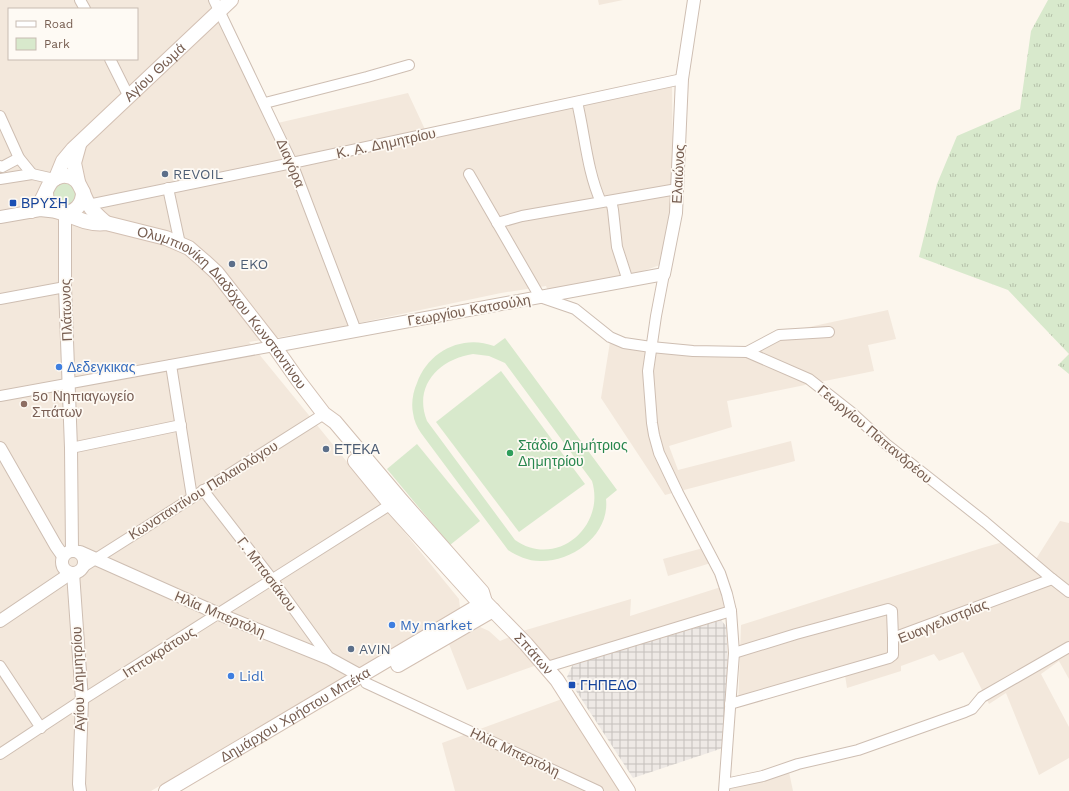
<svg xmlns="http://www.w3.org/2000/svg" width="1069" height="791" viewBox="0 0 1069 791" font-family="'Work Sans',sans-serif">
  <defs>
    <pattern id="industrial-grid" width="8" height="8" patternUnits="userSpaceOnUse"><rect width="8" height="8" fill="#eee9e5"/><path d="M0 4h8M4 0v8" fill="none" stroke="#c5c0bc"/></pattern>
    <pattern id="grass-tufts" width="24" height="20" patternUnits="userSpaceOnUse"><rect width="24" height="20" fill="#d8e9cc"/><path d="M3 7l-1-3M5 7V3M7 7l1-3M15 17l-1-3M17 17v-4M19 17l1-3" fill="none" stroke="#b4c0a8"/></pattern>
  </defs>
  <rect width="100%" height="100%" fill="#fcf6ed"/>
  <!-- residential -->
  <g fill="#f3e8dc" fill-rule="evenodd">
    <path d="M0 0H219L211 7 269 125 408 93 429 138 672 85 673 167 671 218 660 265 632 275 548 291 546 286 501 293 335 328 249 342 459 599 460 608 151 791H0ZM9 9H137V59H9Z"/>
    <path d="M598 0H623L599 5Z"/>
    <path d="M888 310 896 339 868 345 874 371 727 401 732 427 669 446 678 470 791 441 795 461 665 495 601 398 610 342 741 357 772 335Z"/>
    <path d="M1060 521 1069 523V679L1059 661 1041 674 1069 727V758L1039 775 1006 693 989 704 963 652 939 661 934 654 901 666V671L847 688 845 675 738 707 741 625 982 548 1003 542 1031 567Z"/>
    <path d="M703 548 711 563 668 576 663 559Z"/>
    <path d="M721 587 727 608 551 660 467 690 449 644 480 627 489 631 500 641 526 630 631 599 630 616Z"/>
    <path d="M562 699 621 791H455L442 743Z"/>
    <path d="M789 772 793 791H719Z"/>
  </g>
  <!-- industrial -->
  <path fill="url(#industrial-grid)" d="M721 620 726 626 728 663 723 748 633 778 567 677 573 664Z"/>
  <!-- grass -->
  <path fill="url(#grass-tufts)" d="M1048 0H1069V374L1058 365 1069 354 1008 290 919 257 937 184 957 136 1020 109 1031 31Z"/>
  <!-- park -->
  <g fill="#d8e9cc" fill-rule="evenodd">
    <path d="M67 181 76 190 74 202 67 207 55 204 52 188 55 184Z"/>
    <path d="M505 338 617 490 606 499C610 534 573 562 540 561 528 561 517 556 508 550L421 433C417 427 414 421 413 413 411 403 413 392 417 383 428 351 463 334 494 346ZM473 354 489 356 505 363 592 481C606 527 556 569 515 540L427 421C413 386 439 359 473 354Z"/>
    <path d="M501 371 585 484 519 532 436 422Z"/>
    <path d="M417 444 480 521 450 545 387 469Z"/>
  </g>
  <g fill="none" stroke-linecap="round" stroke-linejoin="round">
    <!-- minor casing -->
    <g stroke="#cebeb2" stroke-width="12">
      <g id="minor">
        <path d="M80 0 85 9"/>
        <path d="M214 0 292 163 356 331"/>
        <path d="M110 59 129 97"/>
        <path d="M577 102C585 135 587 171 601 202"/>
        <path d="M265 103 367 77 409 65"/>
        <path d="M0 116 19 158 32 174"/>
        <path d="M0 166 2 167 19 158"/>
        <path d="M469 174 540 297 575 309 610 337 624 343 651 347 693 351 747 352 809 379 851 412 886 444 985 522 1051 578 1069 592"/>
        <path d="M0 179 32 174 54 179"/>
        <path d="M168 188 180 244"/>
        <path d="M609 201 612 205 613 210 617 247 628 281"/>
        <path d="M88 205 292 163 682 79"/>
        <path d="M497 223 522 216 677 189"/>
        <path d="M664 274 656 316 648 371 652 423 654 435 659 453 678 493 720 573 727 594 731 611 734 653 724 791"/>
        <path d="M0 299 65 287"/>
        <path d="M747 352 779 335 829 332"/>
        <path d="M171 365 192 497"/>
        <path d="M0 396 274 346"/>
        <path d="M71 448 181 425"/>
        <path d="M203 490 272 579 330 659"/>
        <path d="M83 567 324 414"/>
        <path d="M734 653 796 634 888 609 892 611 893 638"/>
        <path d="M0 666 41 728"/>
        <path d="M547 667 731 611"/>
        <path d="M366 683 598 791"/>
        <path d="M730 704 889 658 893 655V638L1052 579"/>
        <path d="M0 754 82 700 396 501"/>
        <path d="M725 784 763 776 798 764 858 750 965 712 972 709 982 697 1069 647"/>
      </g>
    </g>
    <!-- tertiary casing -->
    <g stroke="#cebeb2" stroke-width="14">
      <g id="tertiary">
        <path d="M65 213V287L71 448 72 550"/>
        <path d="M0 217 40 210 58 212"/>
        <path d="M274 346 664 274 676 213 682 79 694 0"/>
        <path d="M0 448 56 546 63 556"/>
        <circle cx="73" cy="562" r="11"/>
        <path d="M80 552 219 614 330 659 361 676"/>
        <path d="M73 573 82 700 79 784 80 791"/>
        <path d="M0 621 71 573"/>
      </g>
    </g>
    <!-- secondary casing -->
    <g stroke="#d3c0b3" stroke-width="16">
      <g id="secondary">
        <path id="s1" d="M56 178 63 161 73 149 231 0"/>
        <path d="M78 182 74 163 79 145"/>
        <path d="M46 193C47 220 83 219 83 192"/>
        <path d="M31 211C48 202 44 178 62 176 81 174 81 193 89 205 93 212 99 217 106 223"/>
        <path id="s2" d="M65 213C78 220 91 225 106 223L166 238 189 248 204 261 217 273 274 346 298 380 324 414 335 422 400 499 482 592 485 602"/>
        <path id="s3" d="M355 461 391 505 475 598 485 602 526 644 557 680 628 791"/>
        <path d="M398 665 493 610"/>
        <path id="s4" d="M166 791 485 602"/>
      </g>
    </g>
    <!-- minor -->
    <use href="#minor" stroke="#fff" stroke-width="10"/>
    <!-- tertiary -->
    <use href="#tertiary" stroke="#fff" stroke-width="12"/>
    <!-- secondary -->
    <use href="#secondary" stroke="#fff" stroke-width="14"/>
  </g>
  <!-- markers -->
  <g fill="#5c6f8a" stroke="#fefaf4" stroke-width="1.5">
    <circle cx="165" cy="174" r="4"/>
    <circle cx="232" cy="264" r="4"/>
    <circle cx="326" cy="449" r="4"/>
    <circle cx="351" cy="649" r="4"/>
  </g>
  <g fill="#1a4fb4" stroke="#fefaf4" stroke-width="1.5">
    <rect x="9" y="199" width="8" height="8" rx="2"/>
    <rect x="568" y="681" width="8" height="8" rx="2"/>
  </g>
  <g fill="#3f7fe0" stroke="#fefaf4" stroke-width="1.5">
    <circle cx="59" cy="367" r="4"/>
    <circle cx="392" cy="625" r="4"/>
    <circle cx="231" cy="676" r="4"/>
  </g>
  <circle fill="#8d6e63" stroke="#fefaf4" stroke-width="1.5" cx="24" cy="404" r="4"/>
  <circle fill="#2e9e5b" stroke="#fefaf4" stroke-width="1.5" cx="510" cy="453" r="4"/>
  <g text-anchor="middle" stroke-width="3.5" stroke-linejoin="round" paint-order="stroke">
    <!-- street labels -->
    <g font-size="14" fill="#765d50" stroke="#fefaf4">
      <text dy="5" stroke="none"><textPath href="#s1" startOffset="146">Αγίου Θωμά</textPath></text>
      <text transform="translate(386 143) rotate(-12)" y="5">Κ. Α. Δημητρίου</text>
      <text transform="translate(291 163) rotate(67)" y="5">Διαγόρα</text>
      <text transform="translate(678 174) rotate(-87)" y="5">Ελαιώνος</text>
      <text transform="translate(66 310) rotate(-92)" y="5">Πλάτωνος</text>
      <text transform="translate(469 310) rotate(-10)" y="5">Γεωργίου Κατσούλη</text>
      <text dy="5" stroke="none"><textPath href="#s2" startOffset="193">Ολυμπιονίκη Διαδόχου Κωνσταντίνου</textPath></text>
      <text transform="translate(875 434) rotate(40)" y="5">Γεωργίου Παπανδρέου</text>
      <text transform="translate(203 490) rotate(-32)" y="5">Κωνσταντίνου Παλαιολόγου</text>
      <text transform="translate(267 574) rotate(53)" y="5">Γ. Μπασιάκου</text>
      <text transform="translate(220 614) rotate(23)" y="5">Ηλία Μπερτόλη</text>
      <text transform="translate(943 621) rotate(-22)" y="5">Ευαγγελιστρίας</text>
      <text transform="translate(159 652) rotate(-32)" y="5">Ιπποκράτους</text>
      <text dy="5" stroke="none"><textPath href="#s3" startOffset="264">Σπάτων</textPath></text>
      <text transform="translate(78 679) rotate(-92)" y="5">Αγίου Δημητρίου</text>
      <text dy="5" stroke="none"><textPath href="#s4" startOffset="150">Δημάρχου Χρήστου Μπέκα</textPath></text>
      <text transform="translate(515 752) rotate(25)" y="5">Ηλία Μπερτόλη</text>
    </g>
    <!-- service labels -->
    <g font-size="14" fill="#4e5e75" stroke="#fefaf4" text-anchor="start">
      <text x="173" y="179">REVOIL</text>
      <text x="240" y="269">EKO</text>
      <text x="334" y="454">ΕΤΕΚΑ</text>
      <text x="359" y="654">AVIN</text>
    </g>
    <!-- transit labels -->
    <g font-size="14" fill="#164399" stroke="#fefaf4" text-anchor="start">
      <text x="21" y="208">ΒΡΥΣΗ</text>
      <text x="580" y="690">ΓΗΠΕΔΟ</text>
    </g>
    <!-- shop labels -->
    <g font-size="14" fill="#366cbe" stroke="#fefaf4" text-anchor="start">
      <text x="67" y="372">Δεδεγκικας</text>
      <text x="400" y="630">My market</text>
      <text x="239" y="681">Lidl</text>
    </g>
    <!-- education labels -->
    <g font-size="14" fill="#785e54" stroke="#fefaf4" text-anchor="start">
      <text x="32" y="401">5ο Νηπιαγωγείο<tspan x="32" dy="16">Σπάτων</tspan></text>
    </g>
    <!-- leisure labels -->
    <g font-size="14" fill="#27864d" stroke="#fefaf4" text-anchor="start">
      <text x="518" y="450">Στάδιο Δημήτριος<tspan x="518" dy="16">Δημητρίου</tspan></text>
    </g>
  </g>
  <!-- legend -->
  <rect x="8" y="8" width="130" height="52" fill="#fefaf4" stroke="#c8bbb2"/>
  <rect x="16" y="21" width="20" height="6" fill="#ffffff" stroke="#c8bbb2"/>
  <text x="44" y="28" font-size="12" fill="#765d50">Road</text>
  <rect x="16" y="38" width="20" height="12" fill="#d8e9cc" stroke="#c8bbb2"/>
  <text x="44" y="48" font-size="12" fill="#765d50">Park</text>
</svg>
